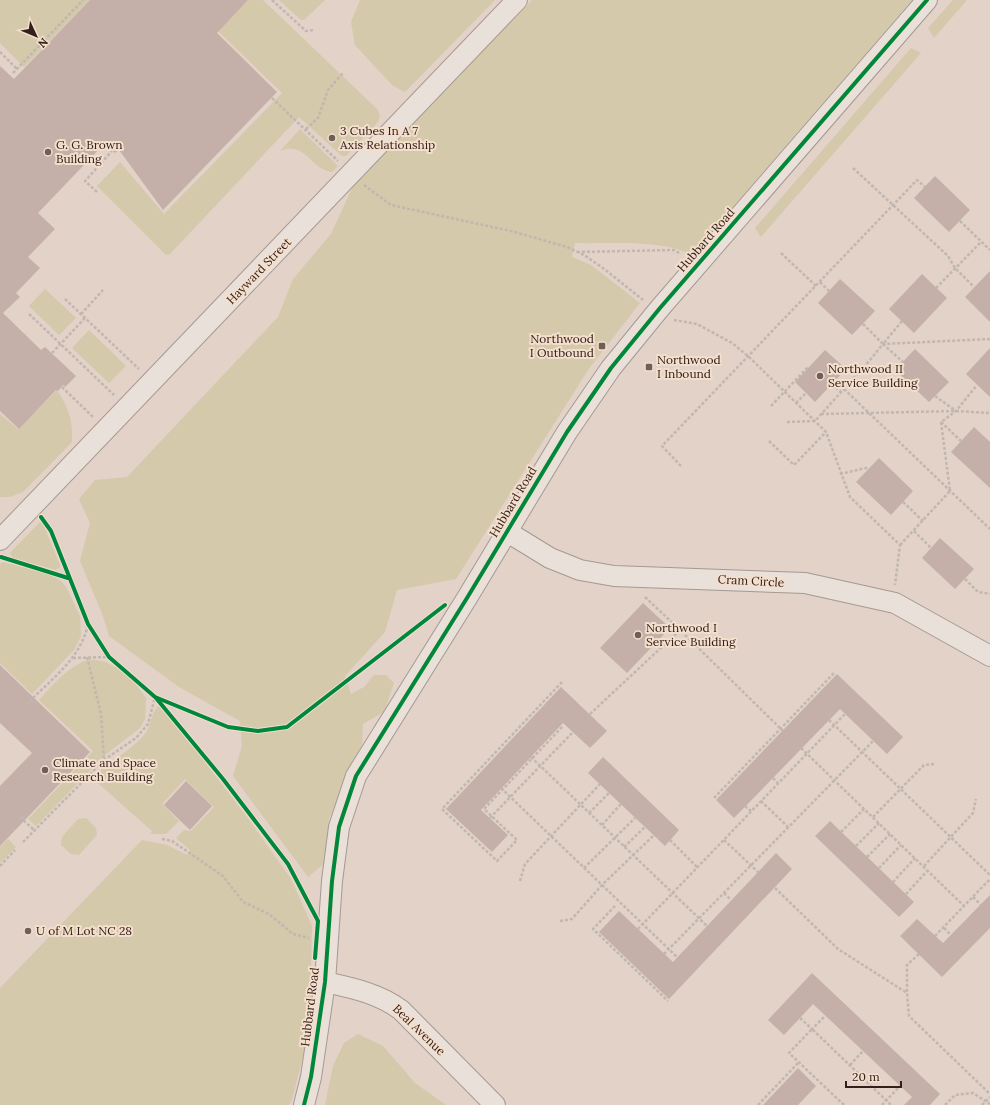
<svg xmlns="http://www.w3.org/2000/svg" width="990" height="1105" viewBox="0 0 990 1105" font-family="Lora,serif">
  <rect width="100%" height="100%" fill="#e2d2c8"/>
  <!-- green -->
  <g fill="#d4c9aa">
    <path d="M0 0H90L24 67 0 43Z"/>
    <path d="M248 0H263L378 110 380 116 378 122 346 156H342L299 117 170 254 166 255 97 186 120 162 164 214 282 93 218 31Z"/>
    <path d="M279 0H325L304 20H301Z"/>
    <path d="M360 0H495L405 92 392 85 355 45 351 22Z"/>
    <path d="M532 0H912L691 255C665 239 606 244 575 243L572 257 591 265 640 303 588 370 456 579 397 590 385 632 345 676 351 694 364 687 374 675H386L394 683 384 712 363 724 362 744 329 819 324 864 308 877 233 776 242 746 240 721 179 687 109 636 103 616 80 561 90 523 79 499 95 480 127 477 278 317 293 279 331 234 353 186Z"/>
    <path d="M953 0H967L934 38 928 28Z"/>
    <path d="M911 48 921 53 761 237 760 236 755 228Z"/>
    <path d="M300 129 338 166 332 172C309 169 307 141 280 151Z"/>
    <path d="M45 289 76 318 59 335 29 306Z"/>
    <path d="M89 330 126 366 109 383 72 348Z"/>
    <path d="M57 390C69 409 73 420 72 442L23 492 10 497H0V414L18 429Z"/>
    <path d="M40 522 43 524 60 565V567L56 570 13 558 10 553Z"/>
    <path d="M3 562 48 574 60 580 66 587 80 616 81 636 74 650 32 694 0 663V564Z"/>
    <path d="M89 659 106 662 122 671 132 679 146 698 145 719 140 728 105 755 36 826 28 819 93 751 39 700C54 683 68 667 89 659Z"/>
    <path d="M159 706 185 736 244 813 291 879 312 926 311 968 316 984 314 1013 292 1100 289 1105H0V988L142 840 167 845 187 855 190 850 176 838 184 830 191 831 214 807 185 779 162 804 179 821 166 834H152L150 833 152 831 91 777C106 765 137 746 147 731 151 725 152 709 159 706Z"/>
    <path d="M86 818 96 828 97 835 79 855 71 854 61 845 62 837 78 819Z"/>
    <path d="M8 839 16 847 0 863V847Z"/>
    <path d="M358 1034 383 1046 415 1083 446 1105H325L333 1066 344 1043Z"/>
  </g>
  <!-- building -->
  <g fill="#c5b0a9">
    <path d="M90 0H248L217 33 277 92 163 210 119 150 115 153 105 143 38 213 55 229 28 257 40 268 16 293 20 297 3 313 41 350 45 347 76 376 65 387 63 385 58 391 56 390 19 429 0 411V66L14 79Z"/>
    <path d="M935 176 970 210 949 232 914 198Z"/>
    <path d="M990 271V322L965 297Z"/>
    <path d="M922 274 947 298 914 333 889 309Z"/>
    <path d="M840 279 875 311 852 335 818 303Z"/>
    <path d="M990 348V397L966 374Z"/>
    <path d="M915 349 949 382 929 402 895 370Z"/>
    <path d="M825 350 846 369 815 402 795 382Z"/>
    <path d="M974 427 990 442V488L951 452Z"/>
    <path d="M879 458 913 491 891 515 856 482Z"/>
    <path d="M940 538 974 569 955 589 922 558Z"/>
    <path d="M643 603 670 628 627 673 600 648Z"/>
    <path d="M0 665 90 752 0 846V786L32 753 0 723Z"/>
    <path d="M837 674 903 737 887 754 840 709 734 818 716 800Z"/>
    <path d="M561 687 607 731 590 748 563 723 481 810 508 835 492 852 446 809Z"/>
    <path d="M603 757 679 830 665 846 588 773Z"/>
    <path d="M186 781 212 806 190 830 164 805Z"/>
    <path d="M830 821 914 902 899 917 815 836Z"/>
    <path d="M776 853 792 869 669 999 599 932 619 911 673 962Z"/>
    <path d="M990 895V928L942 977 900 936 917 919 943 943Z"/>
    <path d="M812 973 940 1094 930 1105H904L912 1097 813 1004 784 1035 768 1020Z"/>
    <path d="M798 1068 816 1086 798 1105H763Z"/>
  </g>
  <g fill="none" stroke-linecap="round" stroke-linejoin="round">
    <!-- minor casing -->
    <g stroke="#a69992" stroke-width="22">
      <g id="minor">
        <path d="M506 531 550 558 580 570 614 576 805 583 895 603 990 656"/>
        <path d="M0 540 517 0"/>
        <path d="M325 982C352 988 378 993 401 1010L495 1105"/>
        <path d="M304 1105 311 1077 325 982 332 881 339 827 356 776 467 598 567 432 611 368 660 308 927 0"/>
      </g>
    </g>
    <!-- path -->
    <g stroke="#c1b7b1" stroke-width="2.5" stroke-dasharray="3 2" stroke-linecap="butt">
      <path d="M272 0 306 31 314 30"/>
      <path d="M0 52 17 69"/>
      <path d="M13 73 83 0"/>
      <path d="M272 98 338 161"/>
      <path d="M306 129 318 118 328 90 343 73"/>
      <path d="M853 168 948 256 955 268 974 287"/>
      <path d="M364 185 391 205 511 231 567 247 584 255 603 268 643 300"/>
      <path d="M97 192 85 181 112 151"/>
      <path d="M960 221 990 250"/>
      <path d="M577 252 674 250 681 254"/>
      <path d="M781 253 816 286"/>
      <path d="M820 282 829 291"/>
      <path d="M936 288 981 242"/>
      <path d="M65 299 139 369"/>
      <path d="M29 314 114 395"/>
      <path d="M81 314 103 290"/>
      <path d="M674 320 697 324 732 343 748 356 826 432 850 497 900 545 895 585"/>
      <path d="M863 324 883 344 902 321"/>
      <path d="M883 344 903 362"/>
      <path d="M52 353 85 318"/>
      <path d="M832 384 841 392"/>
      <path d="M62 387 93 417"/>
      <path d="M844 389 990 529"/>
      <path d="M935 396 956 411"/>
      <path d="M796 403 806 393"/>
      <path d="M771 406 808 367"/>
      <path d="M821 414 956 411 990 413"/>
      <path d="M787 422 815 421 870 360 883 344 990 339"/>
      <path d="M941 422 961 441"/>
      <path d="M769 441 794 465 826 432"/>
      <path d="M681 466 662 446 917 180 925 187"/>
      <path d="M840 474 866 468 868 469"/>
      <path d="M903 502 923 521"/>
      <path d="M914 531 931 548"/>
      <path d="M900 545 950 491 941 422 956 411 977 385"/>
      <path d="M965 579 978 592 990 594"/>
      <path d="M645 597 680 630"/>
      <path d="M658 642 663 647"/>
      <path d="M87 657 101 714 104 760"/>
      <path d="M73 658 109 657"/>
      <path d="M562 682 442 809 497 861 517 840 484 809 563 726"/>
      <path d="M26 705C50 680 81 659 88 624"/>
      <path d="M590 714 680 630 783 731"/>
      <path d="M829 720 990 875"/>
      <path d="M801 748 964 906"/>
      <path d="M531 757 707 926"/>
      <path d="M773 778 778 783"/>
      <path d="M501 788 677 957"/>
      <path d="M714 798 835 672"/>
      <path d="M761 801 788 827"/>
      <path d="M745 806 751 811"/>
      <path d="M589 813 609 793"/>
      <path d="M20 817 34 830"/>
      <path d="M873 817 924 765 934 764"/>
      <path d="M490 818 573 732"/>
      <path d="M22 819 25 815"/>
      <path d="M602 825 621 804"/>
      <path d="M841 832 864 809"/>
      <path d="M162 839 172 841 223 876 243 902 269 914 293 934 309 938"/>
      <path d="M670 840 697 867"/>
      <path d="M724 840 758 872"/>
      <path d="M23 842 104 760 136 738 148 724 155 697"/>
      <path d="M856 846 879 823"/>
      <path d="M624 847 645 827"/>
      <path d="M867 857 890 834"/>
      <path d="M0 866 15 850"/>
      <path d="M924 866 973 813 976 799"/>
      <path d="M584 868 635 818"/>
      <path d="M879 868 901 845"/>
      <path d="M520 881 525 864 600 784"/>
      <path d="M893 882 915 858"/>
      <path d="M775 888 838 949 907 993"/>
      <path d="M724 893 731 900"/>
      <path d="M906 894 928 870"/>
      <path d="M973 897 981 905"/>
      <path d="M615 906 593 929 668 1001"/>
      <path d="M560 921 572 919 602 885 654 835"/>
      <path d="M944 928 951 935"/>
      <path d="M638 929 845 714"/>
      <path d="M935 936 990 879"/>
      <path d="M664 954 873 741"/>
      <path d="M919 954 907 965V993L909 1016 990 1094"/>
      <path d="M800 1018 812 1029 825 1016"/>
      <path d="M850 1065 863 1051"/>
      <path d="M758 1105 799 1062"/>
      <path d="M844 1105 789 1053 812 1029 891 1105"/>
      <path d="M882 1105 900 1086"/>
      <path d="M945 1105 955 1095 973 1093 990 1104"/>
      <path d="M982 1105 990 1097"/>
    </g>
    <!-- minor -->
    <use href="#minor" stroke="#e9e0d9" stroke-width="20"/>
    <!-- cycleway casing -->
    <g stroke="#f4decc" stroke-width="6">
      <g id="cycleway">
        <path d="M41 517 51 531 88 624 109 657 155 697 228 727 258 731 287 727 445 605"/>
        <path d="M1 557 68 578"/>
        <path d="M156 698 223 779 288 864 318 921 315 958"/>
        <path d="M304 1105 311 1077 325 982 332 881 339 827 356 776 467 598 567 432 611 368 660 308 927 0"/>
      </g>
    </g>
    <!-- cycleway -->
    <use href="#cycleway" stroke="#00873e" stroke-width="4"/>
  </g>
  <!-- markers -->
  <g fill="#705e58" stroke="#f4decc" stroke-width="1.5">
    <circle cx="332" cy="138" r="4"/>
    <circle cx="48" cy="152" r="4"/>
    <rect x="598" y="342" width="8" height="8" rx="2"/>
    <rect x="645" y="363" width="8" height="8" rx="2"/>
    <circle cx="820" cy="376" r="4"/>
    <circle cx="638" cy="635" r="4"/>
    <circle cx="45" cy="770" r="4"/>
    <circle cx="28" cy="931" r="4"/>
  </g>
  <g text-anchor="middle" stroke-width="4" stroke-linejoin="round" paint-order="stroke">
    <!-- poi labels -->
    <g font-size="12" fill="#33201b" stroke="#f4decc" text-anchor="start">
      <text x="340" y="135">3 Cubes In A 7<tspan x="340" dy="14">Axis Relationship</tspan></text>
      <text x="56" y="149">G. G. Brown<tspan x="56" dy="14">Building</tspan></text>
      <text x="594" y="343" text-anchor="end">Northwood<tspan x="594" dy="14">I Outbound</tspan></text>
      <text x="657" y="364">Northwood<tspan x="657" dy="14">I Inbound</tspan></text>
      <text x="828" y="373">Northwood II<tspan x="828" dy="14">Service Building</tspan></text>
      <text x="646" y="632">Northwood I<tspan x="646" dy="14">Service Building</tspan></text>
      <text x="53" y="767">Climate and Space<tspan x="53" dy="14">Research Building</tspan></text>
      <text x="36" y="935">U of M Lot NC 28</text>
    </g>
    <!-- street labels -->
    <g font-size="12" fill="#33201b" stroke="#f4decc">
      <text transform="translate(706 240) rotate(-49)" y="4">Hubbard Road</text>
      <text transform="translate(259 271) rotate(-46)" y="4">Hayward Street</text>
      <text transform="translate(513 502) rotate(-59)" y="4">Hubbard Road</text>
      <text transform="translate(751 581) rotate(3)" y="4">Cram Circle</text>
      <text transform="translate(310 1007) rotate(-83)" y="4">Hubbard Road</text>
      <text transform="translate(419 1030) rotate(44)" y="4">Beal Avenue</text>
    </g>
  </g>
  <!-- north arrow -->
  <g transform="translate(36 36) rotate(134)" stroke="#f4decc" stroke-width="3" paint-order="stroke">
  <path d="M0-3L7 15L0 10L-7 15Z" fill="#33201b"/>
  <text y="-6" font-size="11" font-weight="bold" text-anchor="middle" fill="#33201b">N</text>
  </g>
  <!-- scale -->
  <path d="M846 1081v6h55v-6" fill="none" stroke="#33201b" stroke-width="2"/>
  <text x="852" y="1081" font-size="12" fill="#33201b" stroke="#f4decc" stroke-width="3" paint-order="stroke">20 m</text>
</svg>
